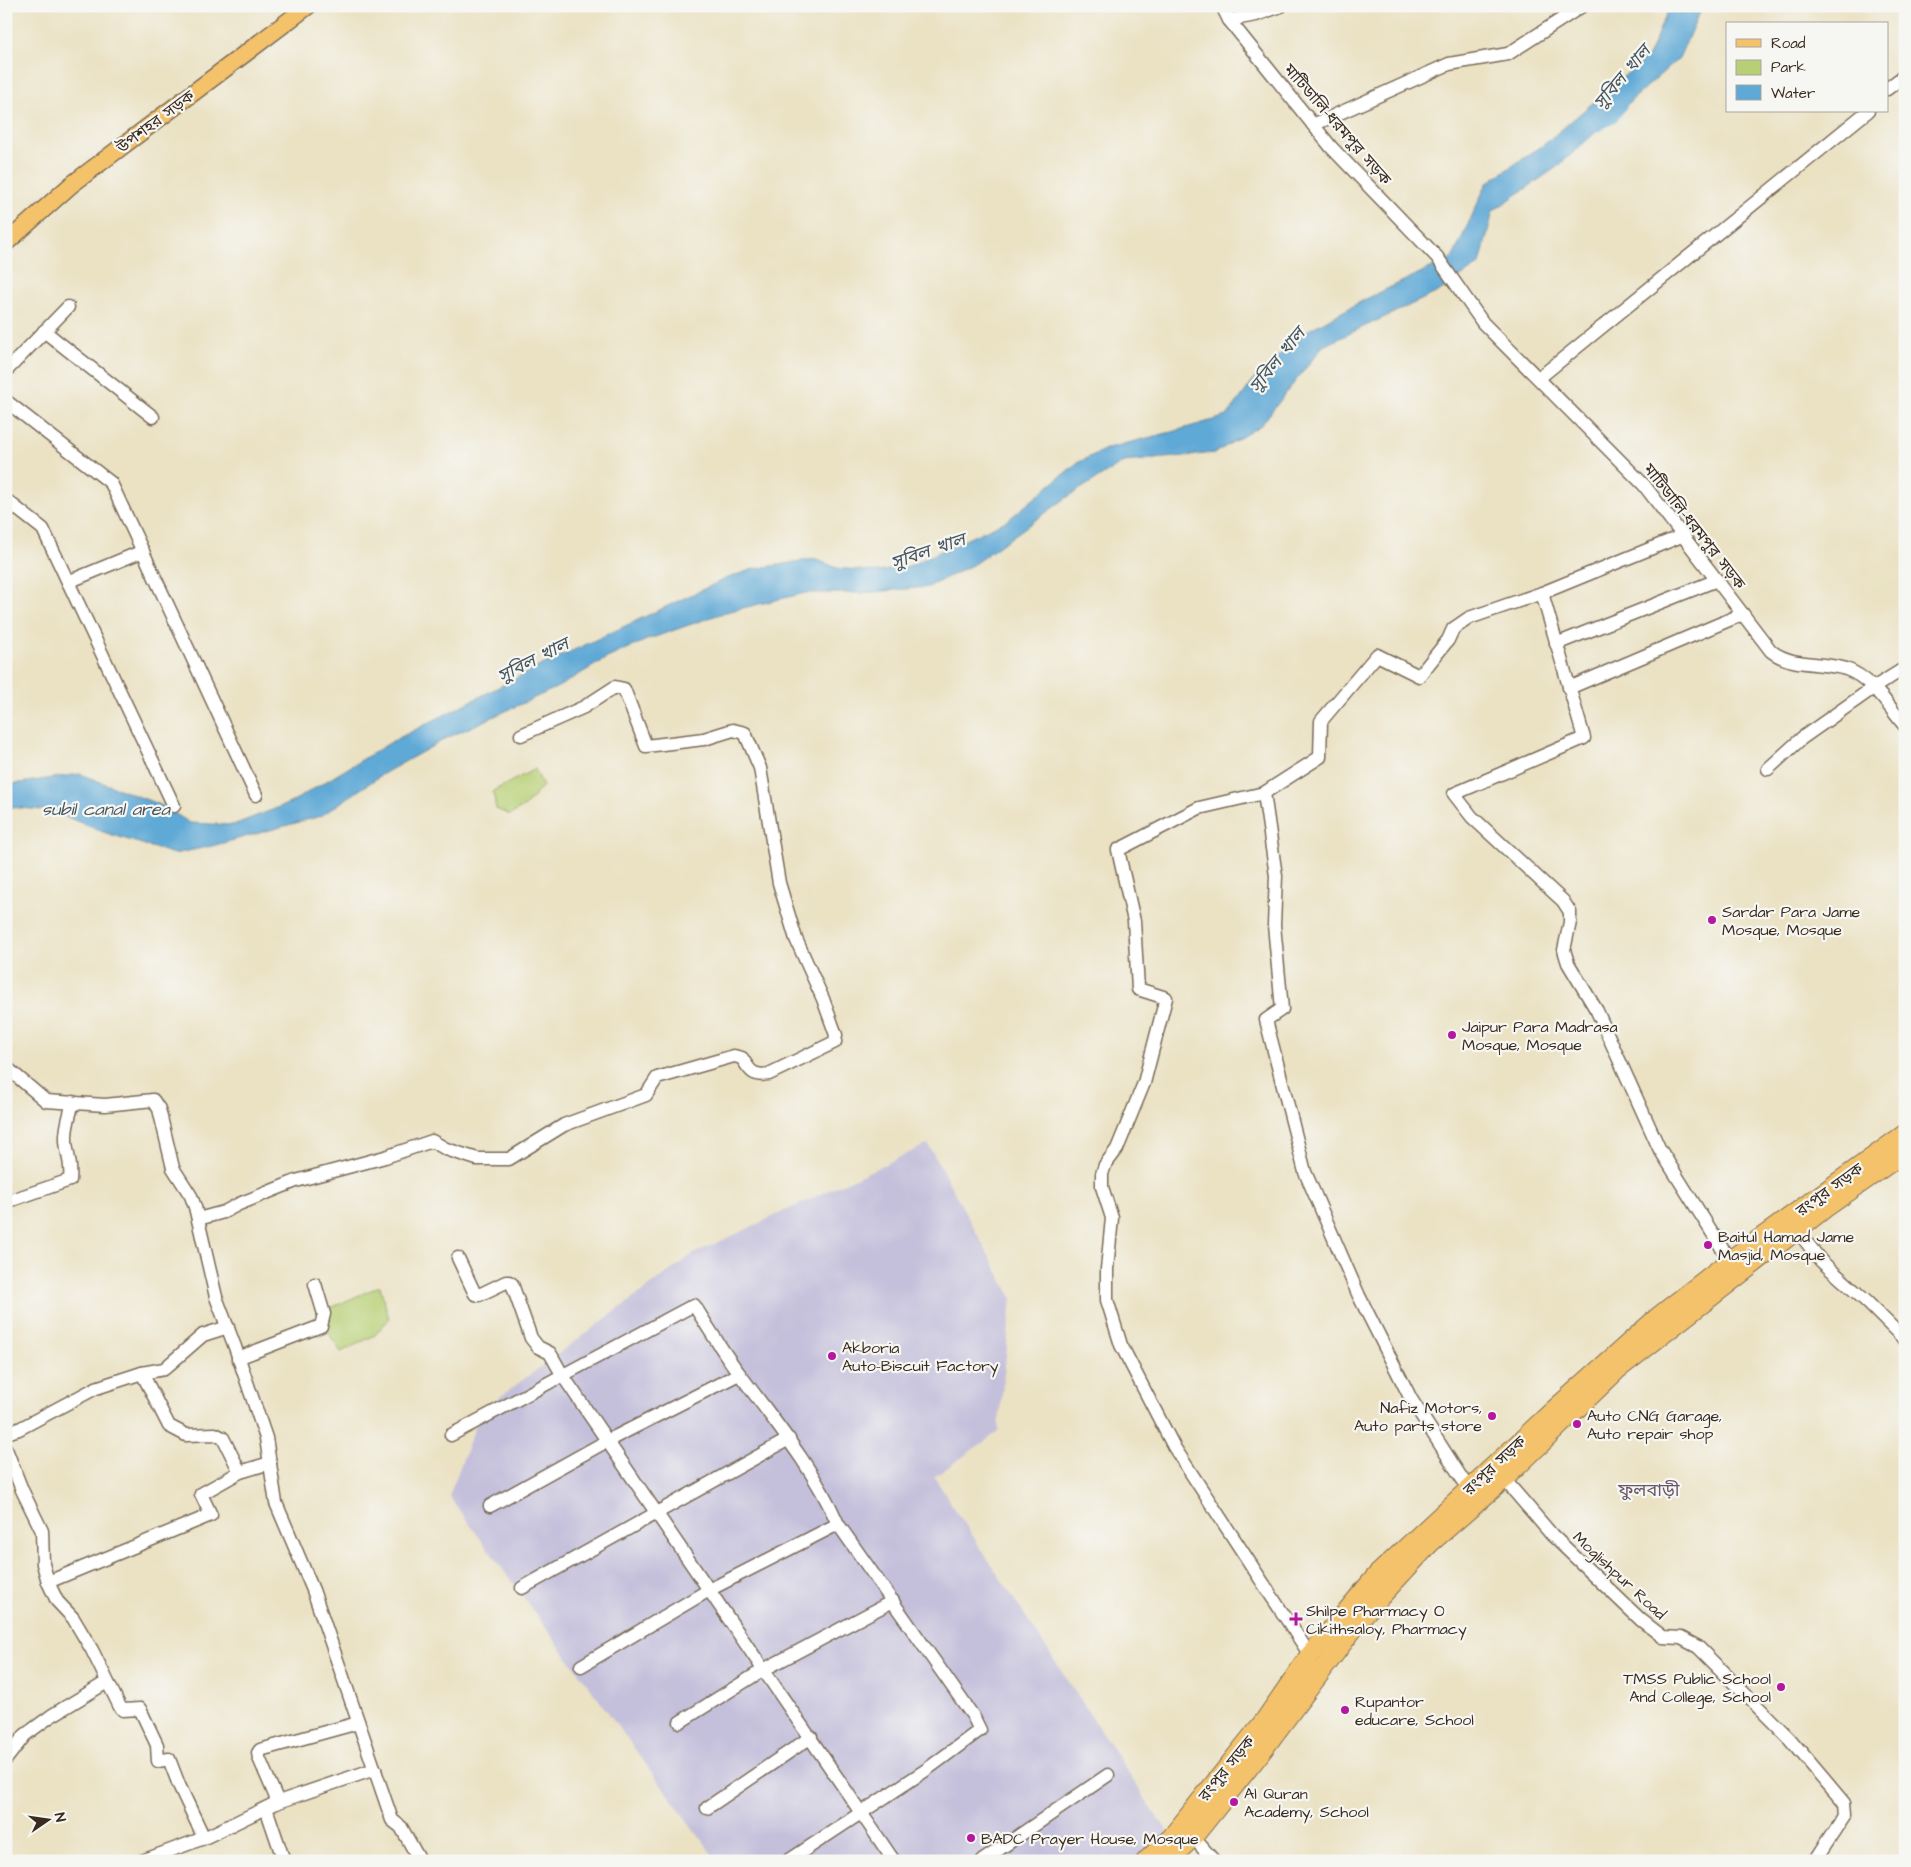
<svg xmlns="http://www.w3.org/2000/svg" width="1911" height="1867" viewBox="0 0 1911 1867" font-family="'Architects Daughter','Noto Sans Bengali',sans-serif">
  <rect width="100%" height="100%" fill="#f6f6f2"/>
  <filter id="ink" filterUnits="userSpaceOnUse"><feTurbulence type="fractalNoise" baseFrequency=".02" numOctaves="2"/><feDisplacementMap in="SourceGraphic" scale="10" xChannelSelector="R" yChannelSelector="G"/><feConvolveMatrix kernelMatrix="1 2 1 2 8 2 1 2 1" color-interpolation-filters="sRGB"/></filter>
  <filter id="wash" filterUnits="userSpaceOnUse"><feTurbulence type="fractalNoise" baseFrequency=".0096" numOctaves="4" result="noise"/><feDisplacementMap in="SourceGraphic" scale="20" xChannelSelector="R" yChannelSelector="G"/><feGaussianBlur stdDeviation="1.12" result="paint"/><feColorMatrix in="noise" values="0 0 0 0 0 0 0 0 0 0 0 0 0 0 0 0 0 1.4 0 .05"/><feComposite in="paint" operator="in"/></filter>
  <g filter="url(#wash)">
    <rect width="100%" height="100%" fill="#ebe2c4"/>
    <!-- industrial -->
    <path fill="#c4c0db" d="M928 1144 1012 1298 998 1432 934 1477 1171 1838 1144 1861H717L449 1496 481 1411 693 1254Z"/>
    <!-- green -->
    <g fill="#b7d075" stroke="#797d4a">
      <path d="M535 769 543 786 525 806 510 815 496 809 493 791Z"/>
      <path d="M380 1286 389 1319 375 1335 341 1352 324 1326 330 1319 326 1310Z"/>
    </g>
    <!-- water -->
    <path fill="#5ea9d6" stroke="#4c6a7a" d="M1671 6H1702L1679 58 1557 167 1493 211 1480 264 1438 292 1323 346 1261 425 1215 453 1124 462 1069 496 974 564 928 587 861 593H805L726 612 649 639 607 658 558 687 447 738 383 774 321 816 212 846 174 854 103 832 52 811 9 807 6 809V785L80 774 163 806 190 823 233 825 290 803 393 741 540 666 725 579 753 569 815 559 837 568 878 572 909 566 1008 520 1077 463 1108 448 1175 431 1227 416 1256 377 1305 332 1364 300 1453 257 1487 183 1542 146 1649 55 1663 21Z"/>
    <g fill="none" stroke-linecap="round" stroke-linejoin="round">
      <!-- canal -->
      <path stroke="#5ea9d6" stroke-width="10" d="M1597 127 1611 119 1622 106"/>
    </g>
  </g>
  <g filter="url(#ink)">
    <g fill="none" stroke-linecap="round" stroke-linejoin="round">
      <!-- minor casing -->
      <g stroke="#796a58" stroke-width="15">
        <g id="minor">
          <path d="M1222 6 1229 20 1331 147 1437 257 1483 323 1644 485 1771 651C1793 668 1821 661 1846 669 1872 678 1888 706 1905 726"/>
          <path d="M1229 20 1256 15 1281 6"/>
          <path d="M1887 89 1905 75"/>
          <path d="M1313 125 1449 64 1508 54 1582 6"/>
          <path d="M44 331 153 417"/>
          <path d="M6 371 68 307"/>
          <path d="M1539 378 1868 111"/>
          <path d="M6 401 111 483 256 795"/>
          <path d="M6 500 43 529 174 806"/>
          <path d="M68 582 143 551"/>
          <path d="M1542 593 1584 738 1454 794 1472 817 1563 901 1570 912V922L1564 950 1568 963 1597 1011 1659 1148 1730 1261"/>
          <path d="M1556 644 1717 580"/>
          <path d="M1569 688 1743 614"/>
          <path d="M1768 769 1802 738 1873 688 1905 668"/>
          <path d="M1264 793 1276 876 1274 925 1282 1009 1266 1020 1305 1172 1359 1296 1411 1399 1468 1488"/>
          <path d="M6 1067 46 1101 105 1105 153 1100 159 1109 173 1168 191 1196 195 1207 216 1297 235 1347 266 1438 276 1503 313 1590 392 1820 401 1827 420 1861"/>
          <path d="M6 1202 70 1180C72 1162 67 1157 66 1141 65 1127 70 1115 73 1102"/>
          <path d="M198 1219 224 1212 239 1204 296 1181 385 1157 432 1141 446 1149 477 1159H509L564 1125 646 1095 657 1078 734 1056 742 1058C750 1071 753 1077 769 1074L835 1042 836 1035 823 999 796 939 779 883 760 768 745 733 733 730 704 739 646 746 624 689 615 687 584 707 521 735"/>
          <path d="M1797 1230 1821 1261 1867 1302 1905 1340"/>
          <path d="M458 1258 475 1294 479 1295 506 1282H509L512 1284 531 1338 538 1347 550 1353 563 1376 894 1861"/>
          <path d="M238 1358 321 1326 324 1314 315 1284"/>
          <path d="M142 1373 169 1426 186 1435 215 1434 223 1438 240 1472"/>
          <path d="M6 1433 19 1429 96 1388 142 1373 164 1369 203 1335 228 1327"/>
          <path d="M451 1435 694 1305C709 1329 724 1354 741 1376 776 1423 814 1469 838 1524L973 1716 980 1730 926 1770 788 1861"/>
          <path d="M6 1449 22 1490 42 1531 43 1564 48 1582 57 1601 73 1618 92 1650 120 1707 123 1710 140 1709 157 1745 158 1761 169 1759 179 1785 204 1838 278 1802 375 1769"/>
          <path d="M1504 1479 1552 1535 1641 1620 1663 1637 1681 1638 1698 1647 1790 1739 1844 1803 1845 1815 1815 1861"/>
          <path d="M490 1506 607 1441 739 1374"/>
          <path d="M48 1582 211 1515 201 1494 240 1472 270 1463"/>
          <path d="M522 1588 789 1439"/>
          <path d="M1310 1655 1174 1447 1121 1345 1107 1300V1269L1112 1218 1102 1187V1174L1105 1165 1117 1149 1144 1083 1166 998 1138 989 1134 921 1118 850 1199 808 1264 793 1320 757 1321 721 1377 655 1419 676 1448 640 1453 629 1469 618 1542 593 1684 535"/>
          <path d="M581 1666 709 1590 838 1524"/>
          <path d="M680 1722 763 1670 893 1601"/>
          <path d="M6 1759 25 1735 51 1716 107 1682"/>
          <path d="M278 1802 259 1758 258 1753 260 1750 358 1723"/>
          <path d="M266 1808 284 1861"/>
          <path d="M707 1808 811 1737"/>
          <path d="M1193 1837 1214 1861"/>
          <path d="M142 1861 204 1838"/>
          <path d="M982 1861 1108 1775"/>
        </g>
      </g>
      <!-- major casing -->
      <g stroke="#796a58" stroke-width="19">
        <path id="major" d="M6 243 71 185 308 6"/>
      </g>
      <!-- highway casing -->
      <g stroke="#796a58" stroke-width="21">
        <g id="highway">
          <path d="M1146 1861 1171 1838 1265 1720 1310 1655 1377 1575 1554 1410 1658 1317 1736 1256 1905 1134"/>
          <path d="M1168 1861 1193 1837 1258 1756 1365 1613 1430 1543 1504 1479 1618 1369 1825 1208 1905 1152"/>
        </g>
      </g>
      <!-- minor -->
      <use href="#minor" stroke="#fff" stroke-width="12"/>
      <!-- major -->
      <use href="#major" stroke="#f3c26a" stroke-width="16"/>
      <!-- highway -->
      <use href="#highway" stroke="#f3c26a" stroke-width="19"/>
    </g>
  </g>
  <!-- markers -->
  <g fill="#b5179e" stroke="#f6f6f2" stroke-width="2">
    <circle cx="1712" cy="920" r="5"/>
    <circle cx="1452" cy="1035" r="5"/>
    <circle cx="1708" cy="1245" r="5"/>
    <circle cx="832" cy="1356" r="5"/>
    <circle cx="1492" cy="1416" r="5"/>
    <circle cx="1577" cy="1424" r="5"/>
    <path d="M1293.5 1611.5h5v5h5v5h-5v5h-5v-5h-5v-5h5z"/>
    <circle cx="1781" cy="1687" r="5"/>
    <circle cx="1345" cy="1710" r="5"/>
    <circle cx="1234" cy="1802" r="5"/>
    <circle cx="971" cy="1838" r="5"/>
  </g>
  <g text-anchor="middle" stroke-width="4.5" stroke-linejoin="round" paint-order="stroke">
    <!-- street labels -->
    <g font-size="16" fill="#3b2a1e" stroke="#f6f6f2">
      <text transform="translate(155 121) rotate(-37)" y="6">উপশহর সড়ক</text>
      <text transform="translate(1338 124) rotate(49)" y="6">মাটিডালি-ধরমপুর সড়ক</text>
      <text transform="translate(1695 526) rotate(52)" y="6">মাটিডালি-ধরমপুর সড়ক</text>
      <text transform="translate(1829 1189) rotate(-36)" y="6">রংপুর সড়ক</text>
      <text transform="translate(1494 1465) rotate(-43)" y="6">রংপুর সড়ক</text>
      <text transform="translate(1620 1575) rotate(43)" y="6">Moglishpur Road</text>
      <text transform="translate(1226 1768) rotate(-51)" y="6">রংপুর সড়ক</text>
    </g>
    <!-- poi labels -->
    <g font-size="16" fill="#3b2a1e" stroke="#f6f6f2" text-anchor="start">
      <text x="1722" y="917">Sardar Para Jame<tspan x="1722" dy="18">Mosque, Mosque</tspan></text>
      <text x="1462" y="1032">Jaipur Para Madrasa<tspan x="1462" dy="18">Mosque, Mosque</tspan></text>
      <text x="1718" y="1242">Baitul Hamad Jame<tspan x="1718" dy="18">Masjid, Mosque</tspan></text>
      <text x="842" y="1353">Akboria<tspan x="842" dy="18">Auto-Biscuit Factory</tspan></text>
      <text x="1482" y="1413" text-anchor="end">Nafiz Motors,<tspan x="1482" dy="18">Auto parts store</tspan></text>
      <text x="1587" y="1421">Auto CNG Garage,<tspan x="1587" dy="18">Auto repair shop</tspan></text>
      <text x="1306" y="1616">Shilpe Pharmacy O<tspan x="1306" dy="18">Cikithsaloy, Pharmacy</tspan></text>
      <text x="1771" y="1684" text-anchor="end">TMSS Public School<tspan x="1771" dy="18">And College, School</tspan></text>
      <text x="1355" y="1707">Rupantor<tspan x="1355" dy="18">educare, School</tspan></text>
      <text x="1244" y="1799">Al Quran<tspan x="1244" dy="18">Academy, School</tspan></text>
      <text x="981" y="1844">BADC Prayer House, Mosque</text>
    </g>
    <!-- water labels -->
    <g font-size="18" font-style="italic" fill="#47565e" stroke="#f6f6f2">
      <text transform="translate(1622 77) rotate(-50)" y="6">সুবিল খাল</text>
      <text transform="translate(1277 360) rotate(-51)" y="6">সুবিল খাল</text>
      <text transform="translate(928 551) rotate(-19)" y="6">সুবিল খাল</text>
      <text transform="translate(533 660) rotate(-27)" y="6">সুবিল খাল</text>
      <text x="106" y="815">subil canal area</text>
    </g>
    <!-- neighbourhood labels -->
    <g font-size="18" fill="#685768" stroke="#f6f6f2">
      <text x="1649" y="1496">ফুলবাড়ী</text>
    </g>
  </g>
  <!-- margin -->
  <rect width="1911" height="1867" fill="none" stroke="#f6f6f2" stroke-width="25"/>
  <!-- legend -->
  <rect x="1726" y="22" width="162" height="90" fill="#f6f6f2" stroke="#aba49d"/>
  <rect x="1736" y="39" width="25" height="8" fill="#f3c26a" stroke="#aba49d"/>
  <text x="1771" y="48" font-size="15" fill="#3b2a1e">Road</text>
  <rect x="1736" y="60" width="25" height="15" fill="#b7d075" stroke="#aba49d"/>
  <text x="1771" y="72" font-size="15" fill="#3b2a1e">Park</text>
  <rect x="1736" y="85" width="25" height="15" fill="#5ea9d6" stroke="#aba49d"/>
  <text x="1771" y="98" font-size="15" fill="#3b2a1e">Water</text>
  <!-- north arrow -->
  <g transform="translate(48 1820) rotate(77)" stroke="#f6f6f2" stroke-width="4" paint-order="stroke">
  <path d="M0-4L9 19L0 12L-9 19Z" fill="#3b2a1e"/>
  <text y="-8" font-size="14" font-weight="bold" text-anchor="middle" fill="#3b2a1e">N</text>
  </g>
</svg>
